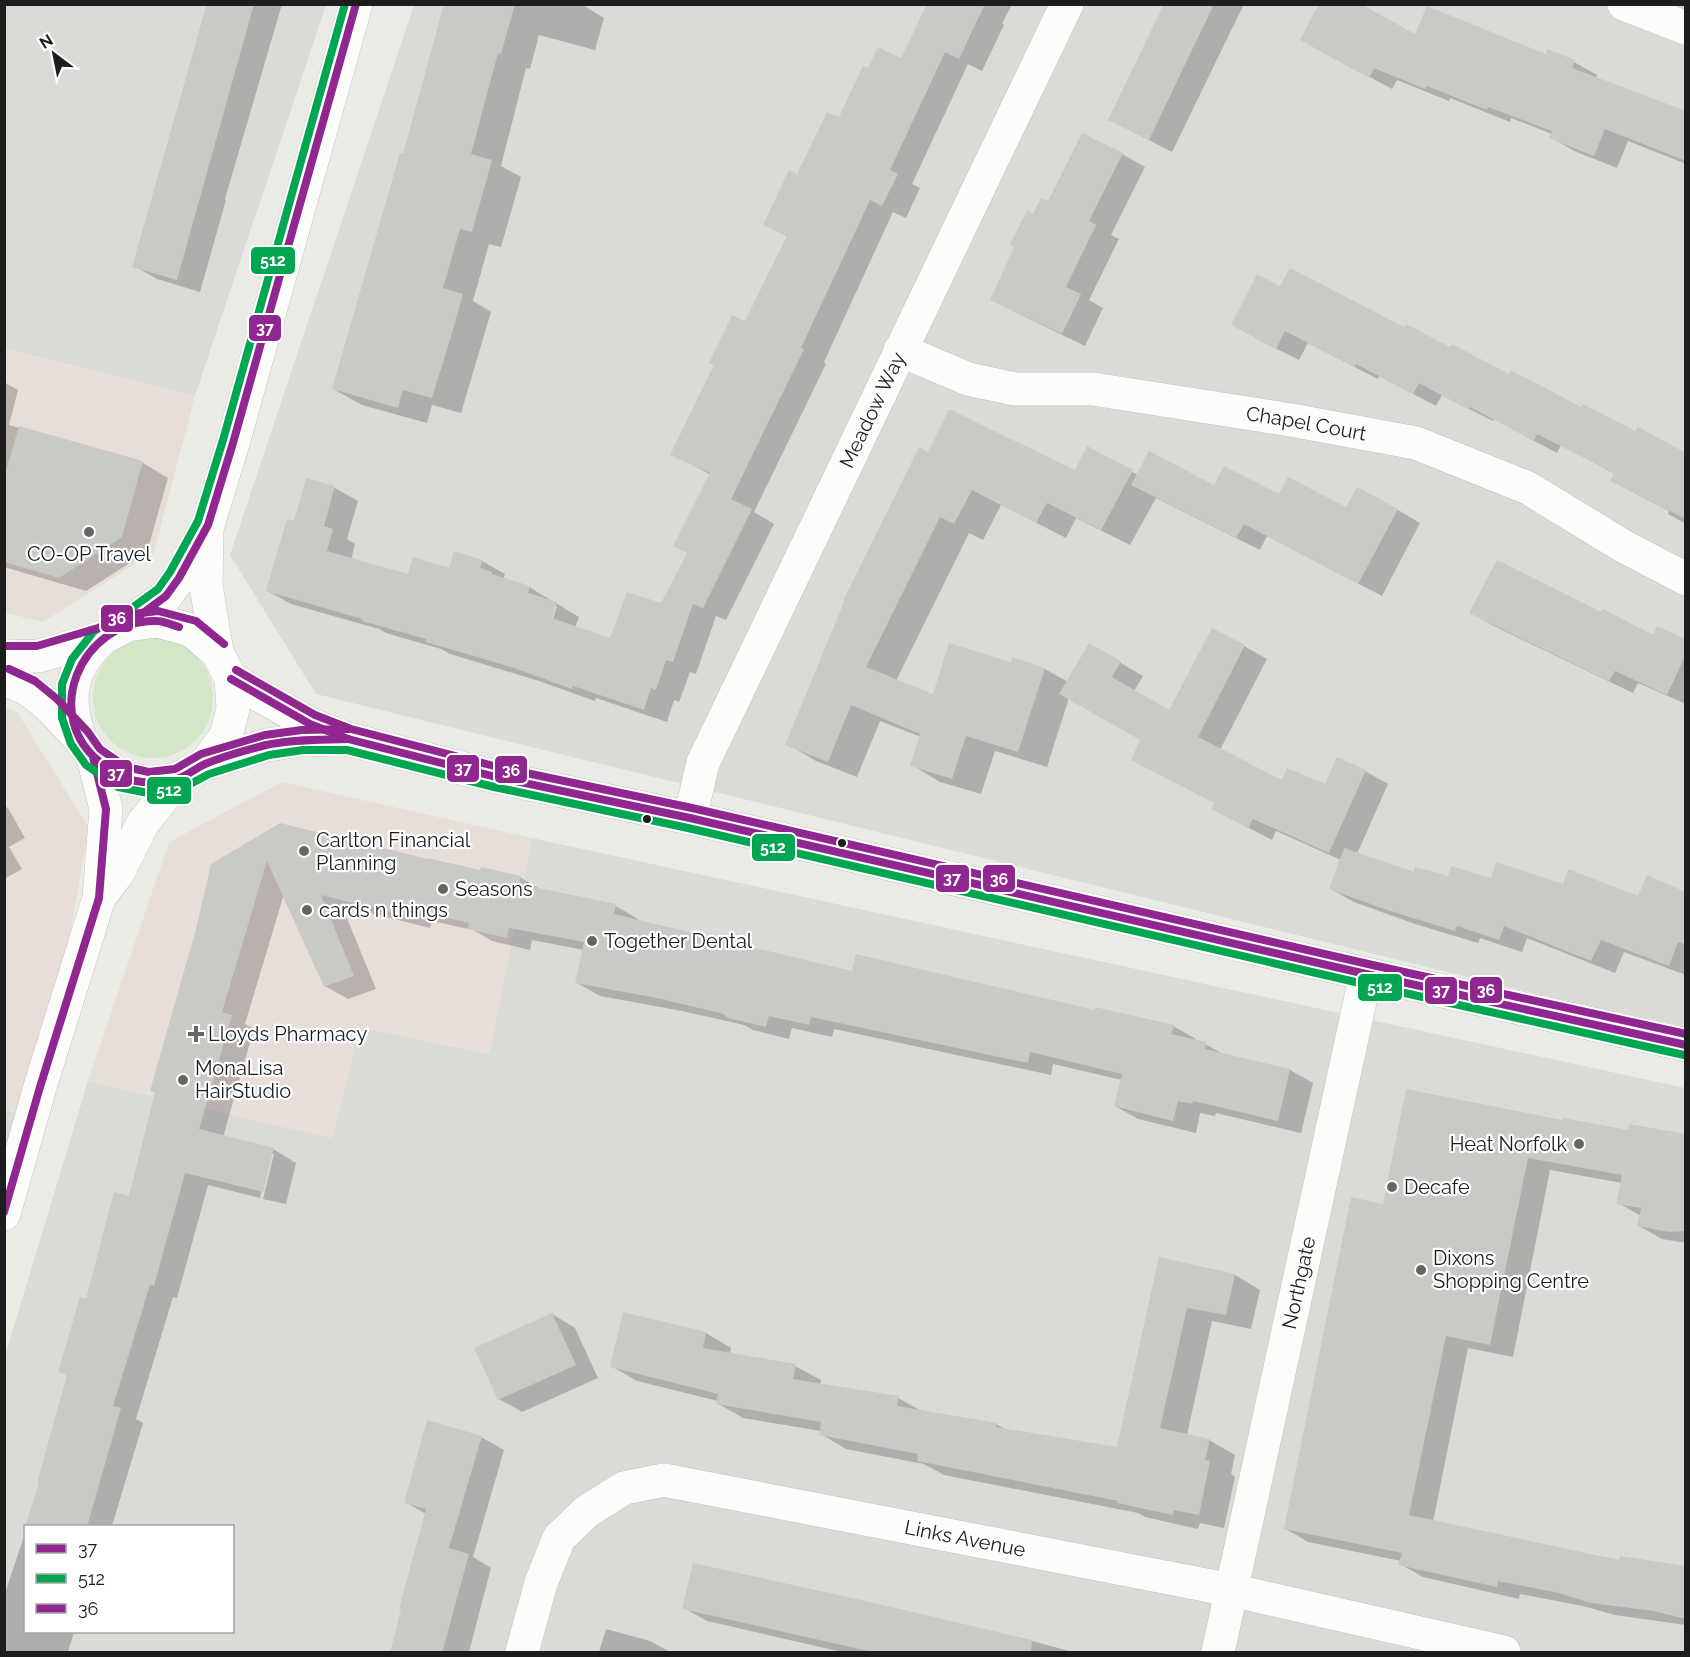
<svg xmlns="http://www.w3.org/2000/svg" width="1690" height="1657" viewBox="0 0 1690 1657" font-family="Raleway,sans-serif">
  <rect width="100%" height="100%" fill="#ebebe6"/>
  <!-- residential -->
  <g fill="#dadad7" fill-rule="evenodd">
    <path d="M4 5H326L195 396 5 349Z"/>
    <path d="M414 5H1685V1027L1594 1008 316 694 230 555Z"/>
    <path d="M532 838 1685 1088V1652H5V1356L88 1081 332 1138 360 1027 489 1054ZM26 1526H232V1632H26Z"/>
    <path d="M5 1110 16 1113 5 1153Z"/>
  </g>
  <!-- commercial -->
  <g fill="#e8ded9">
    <path d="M4 349 195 396 154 552 43 622 5 613Z"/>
    <path d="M4 707 17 712 89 828 69 939 16 1113 4 1110Z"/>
    <path d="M282 782 532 838 489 1054 360 1027 332 1138 88 1081 169 842Z"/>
  </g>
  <!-- grass -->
  <circle fill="#d2e6c8" cx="153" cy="698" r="60"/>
  <!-- shadow -->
  <g fill="#0003" fill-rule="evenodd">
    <path d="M207 4H282L225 199 226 200 200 292 157 279 134 266Z"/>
    <path d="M445 4H581L604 18 595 50 539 35 530 69 526 68 501 166 521 177 501 247 489 244 473 301 491 312 461 413 432 405 427 423 362 405 333 389 404 156Z"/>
    <path d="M928 4H1012L1002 24 1004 25 982 71 968 64 912 184 920 188 906 218 893 212 824 362 826 364 754 512 774 524 726 620 716 616 696 674 690 672 679 702 674 700 667 722 596 698 595 701 539 681 450 654 441 649 386 633 379 629 291 604 268 591 295 523 307 480 335 488 358 501 347 539 355 544 351 560 409 576 450 570 482 561 505 574 503 579 529 587 579 617 575 628 611 640 662 605 688 553 711 475 672 454 746 323 788 237 765 224 839 119 869 70 901 60ZM554 606H557L551 625Z"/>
    <path d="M1165 4H1244L1172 152 1110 120Z"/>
    <path d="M1416 36 1546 56 1548 51 1574 62 1597 75 1596 79 1686 114V164L1628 141 1617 168 1574 151 1551 137 1552 134 1511 118 1510 122 1450 98 1449 101 1397 80 1392 89 1324 52Z"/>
    <path d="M1122 154 1145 167 1111 235 1119 239 1089 300 1103 308 1085 346 1015 312 992 299 1034 216 1049 203Z"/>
    <path d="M1281 288 1405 329 1686 455V524L1668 514 1669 511 1634 493 1615 474 1561 445 1557 453 1494 419 1493 421 1442 395 1436 406 1379 376 1378 379 1308 343 1299 360 1255 338Z"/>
    <path d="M4 382 18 390 9 425 143 463 168 478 147 552 86 591 4 567V483L8 470 4 469Z"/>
    <path d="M1088 448 1138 475 1279 496 1347 509 1398 510 1420 523 1382 596 1267 536 1260 550 1156 498 1130 545 1076 518 1066 538 1001 505 983 540 969 533 896 681 934 696 1012 664 1045 669 1068 682 1090 645 1143 676 1134 691 1170 712 1244 646 1267 659 1220 750 1283 782 1325 786 1365 771 1388 784 1357 854 1415 874 1449 878 1564 885 1639 898 1686 894V975L1624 952 1615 973 1527 938 1522 952 1480 938 1478 943 1415 924 1354 902 1331 889 1341 860 1276 831 1272 840 1213 809 1215 803 1142 740 1069 698 1047 767 995 751 981 794 940 782 912 765 921 737 880 721 857 777 816 761 787 744 929 454 1076 472Z"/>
    <path d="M1471 613 1686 641V704L1638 683 1633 693 1494 626Z"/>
    <path d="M4 806 8 808 25 838 9 847 22 869 4 879Z"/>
    <path d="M280 825 481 872 520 877 543 891 616 906 638 919V922L853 973 1096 1011 1173 1026 1196 1039 1195 1042 1205 1044 1225 1055 1290 1070 1313 1083 1301 1133 1216 1113 1215 1116 1200 1113 1196 1133 1138 1119 1115 1106 1122 1080 1053 1064 1051 1075 834 1029 832 1037 792 1028 789 1039 753 1030 744 1025 682 1011 600 996 577 983 584 950 532 940 530 950 492 941 473 930 432 921 430 928 342 906 376 989 348 999 325 986 284 894 245 1024 254 1029 223 1137 273 1149 296 1163 286 1204 263 1199 274 1154H271L260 1198 208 1185 177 1298 173 1297 136 1419 143 1423 112 1526H27L41 1483 69 1377 60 1371Z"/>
    <path d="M1563 1122 1629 1131 1686 1135V1243L1662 1239 1639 1226 1641 1216 1618 1203 1622 1183 1550 1170 1513 1357 1468 1348 1433 1522 1621 1562 1686 1568V1625L1615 1615 1583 1606 1520 1594 1519 1599 1423 1577 1400 1564 1401 1561 1308 1542 1286 1529 1384 1205Z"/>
    <path d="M1160 1258 1235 1275 1260 1290 1251 1329 1212 1321 1187 1435 1209 1440 1235 1455 1231 1474 1235 1477 1224 1528 1200 1523 1198 1529 1145 1517 1138 1513 944 1475 924 1464 846 1449 821 1434V1431L743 1418 717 1403 718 1401 637 1381 611 1366 624 1314 706 1333 731 1348 730 1354 795 1366 821 1380 820 1385 898 1398 923 1412 996 1424 1007 1430 1118 1448Z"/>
    <path d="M552 1314 575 1328 598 1378 522 1412 499 1399Z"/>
    <path d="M481 1437 504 1450 473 1557 491 1568 469 1652H391L426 1514 405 1502Z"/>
    <path d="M26 1530V1632H74L68 1652H4V1596Z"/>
    <path d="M684 1608 1021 1638 1073 1652H850L843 1651 842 1652 707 1621Z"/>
    <path d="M606 1629 650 1641 670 1652H599Z"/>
  </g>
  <!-- building -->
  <g fill="#c9c9c6">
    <path d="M207 4H254L177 280 132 267Z"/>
    <path d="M444 4H515L501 54 498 53 471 154 492 160 472 232 460 229 443 288 463 294 452 333 432 398 403 390 398 408 332 389 400 153 403 154Z"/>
    <path d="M927 4H985L959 59 945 52 890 170 898 174 882 206 870 200 801 348 804 349 731 499 752 509 703 608 693 604 673 662 666 660 656 690 651 688 644 710 573 686 572 689 514 668 426 642V639L362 621V619L266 591 287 519 294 521 306 478 335 486 324 526 333 529 327 551 408 574 413 557 449 568 454 551 483 560 480 568 492 572V574L530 586 528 593 557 602 552 618 610 638 627 592 661 603 687 553 673 546 710 473 670 455 714 365 709 363 732 315 745 321 787 236 763 225 789 170 797 174 827 112 839 117 863 66 868 68 878 47 901 58Z"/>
    <path d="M1164 4H1214L1149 140 1108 120Z"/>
    <path d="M1319 4H1361L1415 34 1427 6 1546 54 1547 49 1575 60 1572 68 1686 111V161L1605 129 1594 156 1549 138 1552 131 1488 107 1487 110 1427 86 1425 89 1374 68 1369 78 1300 40Z"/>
    <path d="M1082 133 1123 153 1089 221 1096 225 1066 287 1081 294 1062 334 990 300 1014 247 1010 245 1027 210 1033 214 1041 198 1048 201Z"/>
    <path d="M1290 268 1404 327 1406 324 1450 347 1452 344 1509 374 1511 370 1581 407 1583 404 1635 431 1638 427 1686 453V519L1610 481 1614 473 1537 434 1534 441 1470 407 1469 410 1419 383 1413 394 1356 364 1354 367 1285 331 1276 349 1231 325 1257 274 1280 286Z"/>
    <path d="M949 409 1075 470 1087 446 1133 470 1101 530 1047 503 1036 523 972 490 954 524 940 517 866 667 933 694 949 643 1011 662 1012 657 1045 668 1018 752 966 736 952 779 910 766 920 734 851 705 828 762 785 745 844 602 843 601 919 447 928 452Z"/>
    <path d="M19 426 143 461 122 537 59 578 4 562V478Z"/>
    <path d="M1149 451 1214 485 1224 466 1279 494 1288 477 1346 507 1357 487 1398 509 1358 584 1244 524 1236 538 1131 485Z"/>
    <path d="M1497 560 1601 612 1603 609 1653 635 1657 626 1686 639V654L1667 695 1615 671 1609 681 1469 613Z"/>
    <path d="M1212 628 1245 645 1198 737 1282 780 1287 768 1325 784 1337 757 1366 770 1329 853 1253 819 1248 828 1211 809 1214 803 1131 760 1140 740 1059 694 1089 643 1121 661 1112 677 1169 710Z"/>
    <path d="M280 823 428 859V858L480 870 481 867 521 876 519 884 616 904 614 914 852 971 856 954 1095 1010V1007L1174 1025 1171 1034 1206 1042 1205 1049 1290 1069 1278 1121 1193 1101 1192 1104 1178 1101 1173 1121 1114 1106 1122 1074 1030 1052 1028 1063 811 1017 809 1025 769 1016 766 1027 728 1018 724 1014 657 998 575 983 584 942 509 928 507 938 468 929 469 923 409 909 407 916 321 895 354 976 324 987 267 861 222 1012 232 1015 199 1129 274 1148 263 1192 185 1173 154 1286 150 1285 113 1406 121 1408 87 1527H25L39 1483H37L67 1375 58 1372 80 1297 86 1299 114 1192 129 1196 155 1092 150 1091 196 929 211 864Z"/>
    <path d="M1344 848 1414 872 1415 867 1448 876 1451 866 1491 878 1496 862 1563 884 1568 869 1638 896 1647 875 1686 892V945L1678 942 1669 966 1601 940 1591 961 1504 926 1499 940 1457 926 1455 931 1390 911 1329 889Z"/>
    <path d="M1406 1089 1562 1120 1563 1118 1628 1130 1629 1124 1686 1134V1231L1669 1232 1637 1226 1641 1208 1616 1204 1622 1175 1528 1158 1490 1345 1446 1336 1409 1515 1619 1560 1620 1556 1686 1566V1619L1654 1611 1591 1603 1559 1593 1498 1581 1497 1587 1398 1565 1402 1553 1284 1529 1351 1197 1383 1204Z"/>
    <path d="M1159 1257 1235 1274 1226 1315 1187 1308 1160 1428 1210 1439 1205 1460 1210 1461 1199 1515 1174 1510 1173 1515 1117 1503 1118 1501 917 1461 918 1454 819 1435 821 1422 716 1404 718 1394 610 1367 623 1312 706 1332 703 1348 796 1364 793 1379 899 1396 897 1406 997 1423 996 1427 1117 1447Z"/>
    <path d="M552 1313 576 1365 498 1400 474 1348Z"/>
    <path d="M427 1420 482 1436 449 1548 469 1554 442 1653H390L401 1610 399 1609 426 1509 404 1503Z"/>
    <path d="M693 1563 857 1599 1032 1640 1031 1653H877L682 1609Z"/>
  </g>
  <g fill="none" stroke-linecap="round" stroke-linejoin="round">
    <!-- minor casing -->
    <g stroke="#c2c2c0" stroke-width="34">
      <g id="minor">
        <path d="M1624 4 1686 28"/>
        <path id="s1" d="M900 350 968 379 1015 389H1093L1291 420 1416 443 1528 488 1623 546 1686 579"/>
        <path d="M207 530 206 586 217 652"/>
        <path d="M127 625 166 596 179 578 208 525 233 443 356 4"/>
        <path d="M4 657 39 656 102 638 127 625 158 621 191 630 217 652 231 679 233 709 226 736 205 764"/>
        <path d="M4 678 29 690 50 707 80 739 93 757 122 777 148 783 178 779 205 764 267 745 302 740 340 739"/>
        <path d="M231 679 310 724 348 739 496 777 690 818 1366 974 1686 1045"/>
        <path d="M80 739C72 715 67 689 81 665 86 655 95 647 102 638"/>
        <path id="s2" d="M690 818 703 763 1067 4"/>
        <path d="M101 895 118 873 143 823 178 779"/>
        <path d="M4 1214 40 1087 99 898 106 809 93 757"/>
        <path id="s3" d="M522 1652 541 1583 559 1538 586 1512 624 1488 664 1480 1231 1590 1504 1652"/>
        <path id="s4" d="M1218 1652 1366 974"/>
      </g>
    </g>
    <!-- minor -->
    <use href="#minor" stroke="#fcfcfb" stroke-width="33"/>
    <!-- bus-1 casing -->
    <g stroke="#fff" stroke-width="12">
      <g id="bus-1">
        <path d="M127 625 166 596 179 578 208 525 233 443 356 4"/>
        <path d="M179 627C172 625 164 621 157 621 80 619 38 719 104 765 110 769 117 775 123 777 140 784 160 784 177 779 187 776 196 768 205 764 224 756 246 750 266 745 293 739 321 740 348 739"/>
        <path d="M231 679 310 724 348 739 496 777 690 818 1366 974 1686 1045"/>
        <path d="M4 1212 40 1087 99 898 106 809 93 757"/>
      </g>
    </g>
    <!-- bus-2 casing -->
    <g stroke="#fff" stroke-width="12">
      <path id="bus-2" d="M345 4 223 440 198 521 170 572 158 589 121 616 94 631 72 659 62 684V718L71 744 86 765 118 787 148 793 181 789 209 774 269 755 303 750H347L494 787 688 828 1364 984 1684 1055"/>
    </g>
    <!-- bus-3 casing -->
    <g stroke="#fff" stroke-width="12">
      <g id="bus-3">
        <path d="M4 646H37L98 628 124 615 158 611 196 621 224 644"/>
        <path d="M9 669 35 681 57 699 88 732 100 749 126 767 149 772 175 769 201 754 265 735 302 730 348 729"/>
        <path d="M236 670 315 715 351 729 498 767 692 808 1368 964 1686 1034"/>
      </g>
    </g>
    <!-- bus-1 -->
    <use href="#bus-1" stroke="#90268f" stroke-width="8"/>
    <!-- bus-2 -->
    <use href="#bus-2" stroke="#00a651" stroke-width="8"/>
    <!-- bus-3 -->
    <use href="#bus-3" stroke="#90268f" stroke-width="8"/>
  </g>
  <!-- markers -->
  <g fill="#656563" stroke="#fff" stroke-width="2">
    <circle cx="89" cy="532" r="6"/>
    <circle cx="304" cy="851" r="6"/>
    <circle cx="443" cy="889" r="6"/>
    <circle cx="307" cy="910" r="6"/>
    <circle cx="592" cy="941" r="6"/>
    <path d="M193 1025h6v6h6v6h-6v6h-6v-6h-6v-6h6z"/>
    <circle cx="183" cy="1080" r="6"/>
    <circle cx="1579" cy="1144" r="6"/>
    <circle cx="1392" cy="1187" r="6"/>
    <circle cx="1421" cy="1270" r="6"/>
  </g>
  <g fill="#1d1d1d" stroke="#fff" stroke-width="2">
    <circle cx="647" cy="819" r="5"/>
    <circle cx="842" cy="843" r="5"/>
  </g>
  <g text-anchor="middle" stroke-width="4.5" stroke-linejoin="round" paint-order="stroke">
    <!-- street labels -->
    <g font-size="20" fill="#1d1d1d" stroke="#fff">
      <text dy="7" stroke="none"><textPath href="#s2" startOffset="448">Meadow Way</textPath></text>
      <text dy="7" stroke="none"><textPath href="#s1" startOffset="416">Chapel Court</textPath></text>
      <text dy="7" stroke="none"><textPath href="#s4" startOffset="378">Northgate</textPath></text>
      <text dy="7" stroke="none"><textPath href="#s3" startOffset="550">Links Avenue</textPath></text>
    </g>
    <!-- poi labels -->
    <g font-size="20" fill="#1d1d1d" stroke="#fff" text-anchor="start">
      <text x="89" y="561" text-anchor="middle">CO-OP Travel</text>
      <text x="316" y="847">Carlton Financial<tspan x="316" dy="23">Planning</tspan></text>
      <text x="455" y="896">Seasons</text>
      <text x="319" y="917">cards n things</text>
      <text x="604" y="948">Together Dental</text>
      <text x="208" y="1041">Lloyds Pharmacy</text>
      <text x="195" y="1075">MonaLisa<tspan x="195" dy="23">HairStudio</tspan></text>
      <text x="1567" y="1151" text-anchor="end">Heat Norfolk</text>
      <text x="1404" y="1194">Decafe</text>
      <text x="1433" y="1265">Dixons<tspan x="1433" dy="23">Shopping Centre</tspan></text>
    </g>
  </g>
  <g stroke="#fff" stroke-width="2">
    <rect x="250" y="246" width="46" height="29" rx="6" fill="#00a651"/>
    <rect x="248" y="314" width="34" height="28" rx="6" fill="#90268f"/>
    <rect x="100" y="604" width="34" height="29" rx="6" fill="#90268f"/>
    <rect x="446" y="754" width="34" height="29" rx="6" fill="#90268f"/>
    <rect x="494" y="755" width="34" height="29" rx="6" fill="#90268f"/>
    <rect x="99" y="759" width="34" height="29" rx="6" fill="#90268f"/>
    <rect x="146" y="776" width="46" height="29" rx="6" fill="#00a651"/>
    <rect x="751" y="833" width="45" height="29" rx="6" fill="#00a651"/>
    <rect x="935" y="864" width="35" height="29" rx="6" fill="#90268f"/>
    <rect x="982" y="864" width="34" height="29" rx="6" fill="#90268f"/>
    <rect x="1357" y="973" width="46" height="29" rx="6" fill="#00a651"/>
    <rect x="1469" y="976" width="34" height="28" rx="6" fill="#90268f"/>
    <rect x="1424" y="976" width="34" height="29" rx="6" fill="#90268f"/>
  </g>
  <g font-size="16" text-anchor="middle" font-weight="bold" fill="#fff">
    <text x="273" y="266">512</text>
    <text x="265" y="334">37</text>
    <text x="117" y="624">36</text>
    <text x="463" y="774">37</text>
    <text x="511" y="776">36</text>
    <text x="116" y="779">37</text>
    <text x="169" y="796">512</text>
    <text x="773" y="853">512</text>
    <text x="952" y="884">37</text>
    <text x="999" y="885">36</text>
    <text x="1380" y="993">512</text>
    <text x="1486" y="996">36</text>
    <text x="1441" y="996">37</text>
  </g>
  <!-- border -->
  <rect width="1690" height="1657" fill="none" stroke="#1d1d1d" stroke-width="12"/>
  <!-- legend -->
  <rect x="24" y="1525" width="210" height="108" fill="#ffffff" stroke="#a5a5a5" stroke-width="1.5"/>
  <rect x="36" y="1544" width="30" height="9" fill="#90268f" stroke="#a5a5a5" stroke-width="1.5"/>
  <text x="78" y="1555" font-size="18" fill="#1d1d1d">37</text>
  <rect x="36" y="1574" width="30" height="9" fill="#00a651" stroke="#a5a5a5" stroke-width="1.5"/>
  <text x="78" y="1585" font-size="18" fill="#1d1d1d">512</text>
  <rect x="36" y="1604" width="30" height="9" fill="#90268f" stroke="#a5a5a5" stroke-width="1.5"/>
  <text x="78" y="1615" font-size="18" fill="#1d1d1d">36</text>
  <!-- north arrow -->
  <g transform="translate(54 54) rotate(328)" stroke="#ffffff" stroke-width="4.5" paint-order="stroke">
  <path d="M0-4.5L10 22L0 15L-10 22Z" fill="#1d1d1d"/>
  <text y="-9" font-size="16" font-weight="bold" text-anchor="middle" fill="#1d1d1d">N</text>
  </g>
</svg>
